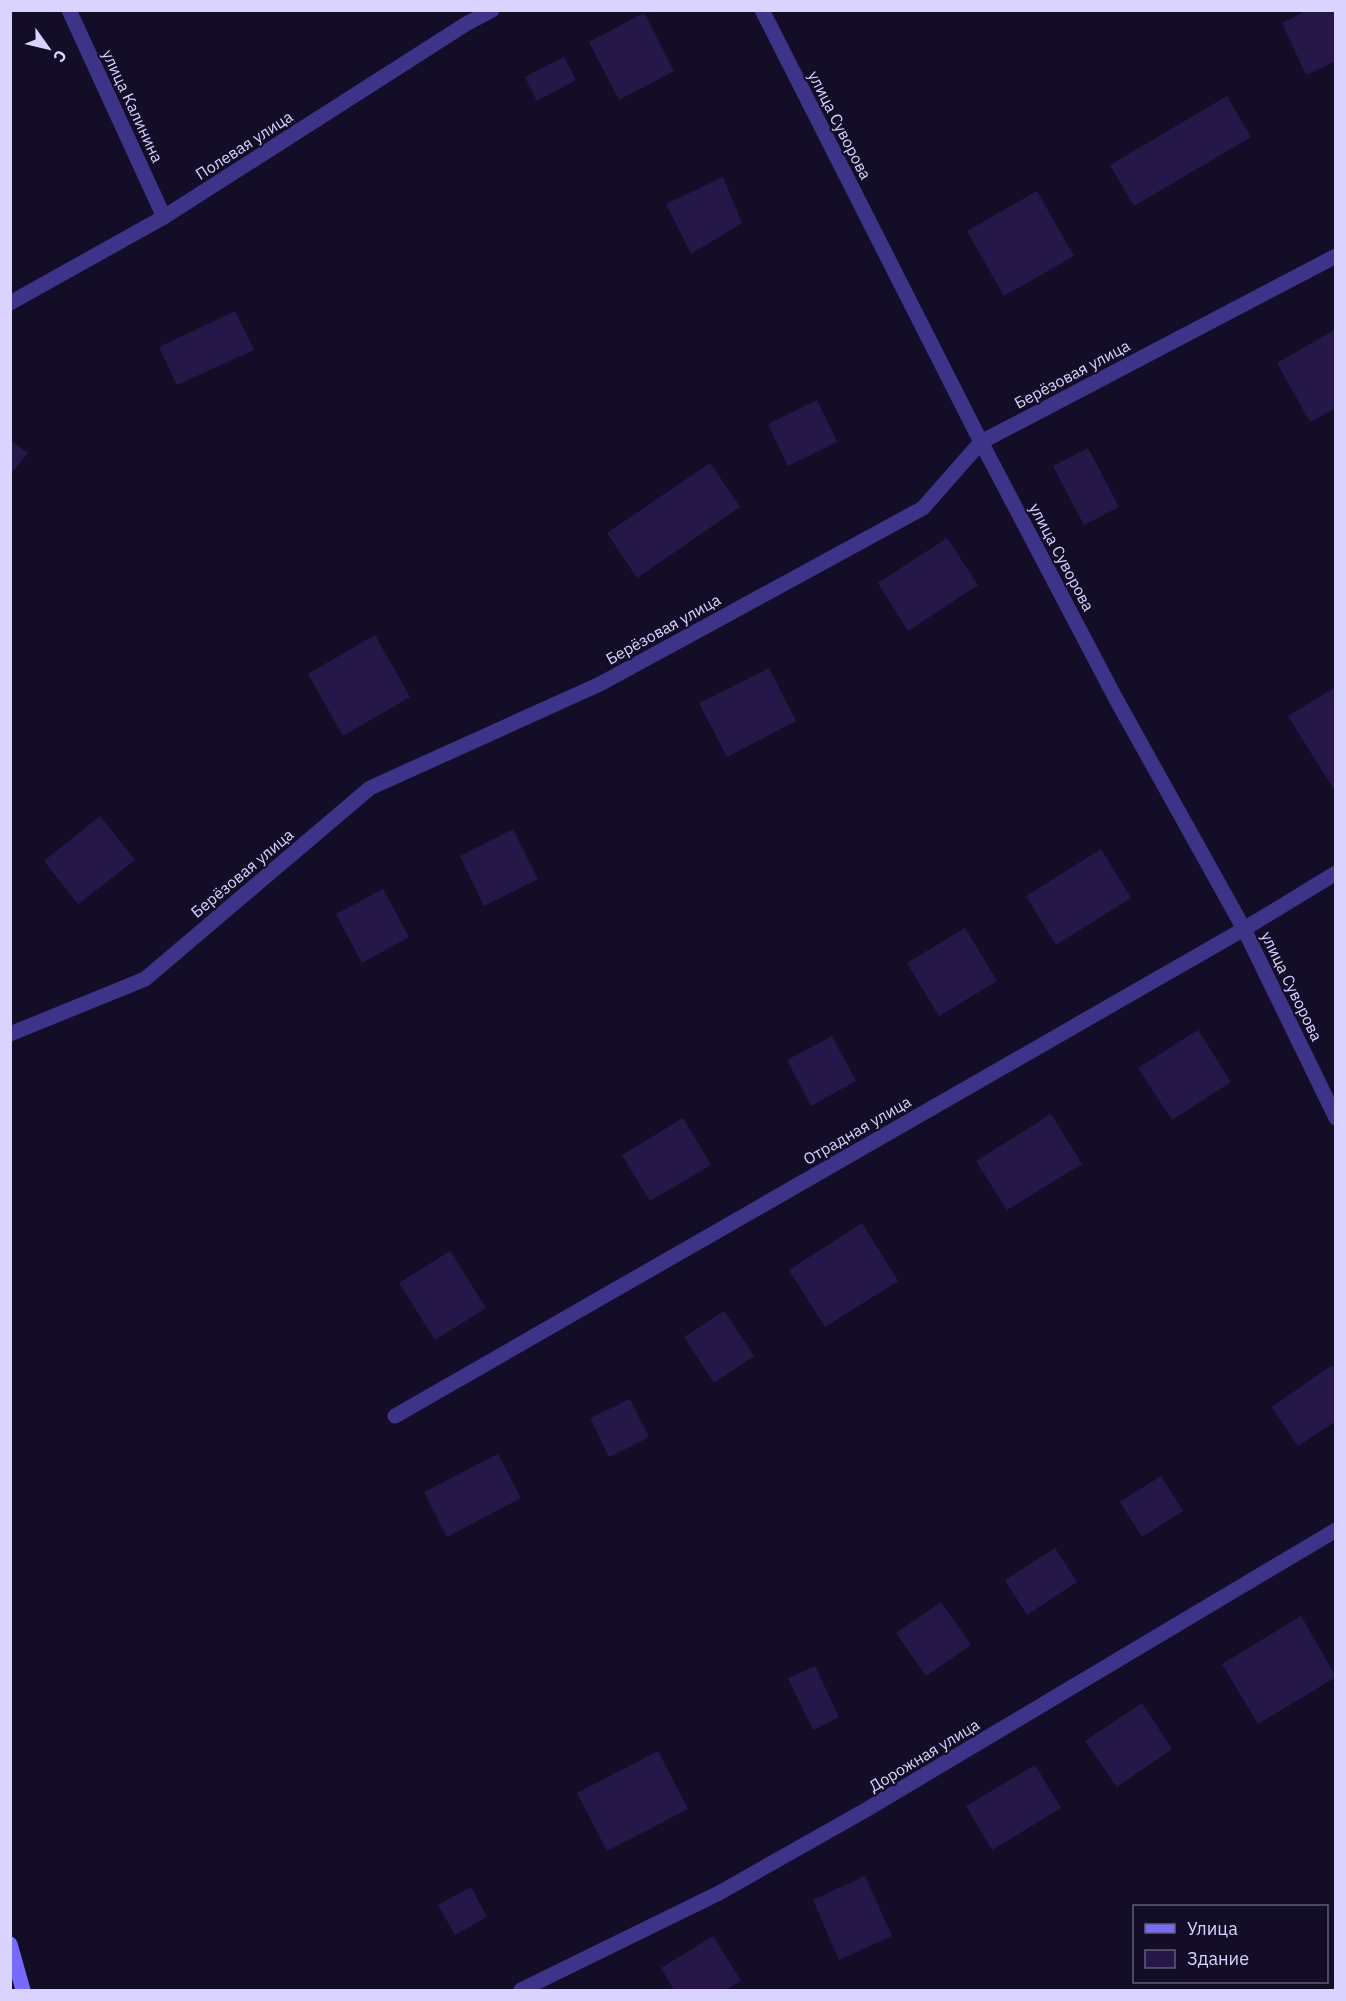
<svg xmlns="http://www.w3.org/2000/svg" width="1346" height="2001" viewBox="0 0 1346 2001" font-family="'IBM Plex Sans',sans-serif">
  <rect width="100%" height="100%" fill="#130d27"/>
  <!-- building -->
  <g fill="#251849">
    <path d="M1308 10H1336V61L1306 75 1282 23Z"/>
    <path d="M644 13 674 71 619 100 589 42Z"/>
    <path d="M564 57 576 80 537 101 525 77Z"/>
    <path d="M1227 96 1251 137 1134 206 1110 165Z"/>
    <path d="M723 177 742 223 691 254 666 204Z"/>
    <path d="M1037 191 1074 256 1004 296 967 231Z"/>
    <path d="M235 311 254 350 177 385 159 347Z"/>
    <path d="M1336 329V408L1310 422 1277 363Z"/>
    <path d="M817 400 837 442 788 466 768 424Z"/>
    <path d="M10 440 28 453 10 475Z"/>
    <path d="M1088 448 1119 507 1084 525 1053 466Z"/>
    <path d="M710 463 740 507 637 578 607 533Z"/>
    <path d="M947 538 978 585 908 631 878 583Z"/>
    <path d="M375 635 410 697 343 736 308 674Z"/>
    <path d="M769 668 796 721 727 757 699 703Z"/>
    <path d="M1336 687V787L1333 788 1288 716Z"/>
    <path d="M100 816 135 860 78 904 44 861Z"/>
    <path d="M513 829 538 879 484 906 460 856Z"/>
    <path d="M1101 849 1131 898 1056 945 1026 896Z"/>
    <path d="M383 889 409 937 362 963 336 914Z"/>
    <path d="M965 928 997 981 939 1016 907 963Z"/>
    <path d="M1198 1030 1231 1082 1172 1120 1138 1068Z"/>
    <path d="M832 1036 856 1081 811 1106 787 1060Z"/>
    <path d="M1051 1114 1082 1164 1007 1210 976 1161Z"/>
    <path d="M683 1118 711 1165 650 1201 622 1155Z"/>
    <path d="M862 1223 898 1281 825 1327 789 1270Z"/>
    <path d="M450 1251 486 1308 435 1340 399 1283Z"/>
    <path d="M724 1311 754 1356 714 1383 684 1337Z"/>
    <path d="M1332 1365 1336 1370V1421L1298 1446 1272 1407Z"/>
    <path d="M630 1399 649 1437 609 1457 590 1418Z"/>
    <path d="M498 1454 521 1498 447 1537 424 1492Z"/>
    <path d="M1161 1476 1183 1511 1142 1537 1120 1502Z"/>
    <path d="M1055 1548 1077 1582 1027 1615 1005 1580Z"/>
    <path d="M941 1602 971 1645 926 1676 896 1633Z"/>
    <path d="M1301 1616 1336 1677 1258 1724 1222 1664Z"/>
    <path d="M815 1666 839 1717 813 1730 788 1678Z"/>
    <path d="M1142 1703 1172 1749 1117 1787 1085 1741Z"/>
    <path d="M658 1751 688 1809 607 1851 577 1793Z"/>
    <path d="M1035 1765 1061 1808 992 1850 966 1806Z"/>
    <path d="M865 1876 892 1936 839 1960 813 1900Z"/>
    <path d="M471 1887 487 1917 455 1935 438 1905Z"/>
    <path d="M713 1936 741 1981 725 1990H674L661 1968Z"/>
  </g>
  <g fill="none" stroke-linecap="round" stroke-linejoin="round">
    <!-- minor -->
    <g stroke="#3d3489" stroke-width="15">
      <path d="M69 10 164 217"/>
      <path d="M762 10 981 442 1116 699 1244 929 1336 1118"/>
      <path d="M10 303 164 217 466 24 492 10"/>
      <path d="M10 1034 145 979 370 788 600 684 923 508 981 442 1336 256"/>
      <path d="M395 1416 1244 929 1336 873"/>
      <path d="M521 1990 719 1893 864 1811 1336 1530"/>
    </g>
    <!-- secondary -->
    <path stroke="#776aff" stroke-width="15" d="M10 1944 23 1990"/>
  </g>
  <g text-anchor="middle" stroke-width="4.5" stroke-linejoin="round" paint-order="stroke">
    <!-- street labels -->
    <g font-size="16" fill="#dad3ff" stroke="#130d27">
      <text transform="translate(133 106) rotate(65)" y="6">улица Калинина</text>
      <text transform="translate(840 125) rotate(63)" y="6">улица Суворова</text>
      <text transform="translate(244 145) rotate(-33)" y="6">Полевая улица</text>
      <text transform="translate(1072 374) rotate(-28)" y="6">Берёзовая улица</text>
      <text transform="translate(1062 557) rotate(62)" y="6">улица Суворова</text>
      <text transform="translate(663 629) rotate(-29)" y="6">Берёзовая улица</text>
      <text transform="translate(242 873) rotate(-40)" y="6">Берёзовая улица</text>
      <text transform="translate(1292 986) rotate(64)" y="6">улица Суворова</text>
      <text transform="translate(857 1130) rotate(-30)" y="6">Отрадная улица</text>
      <text transform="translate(924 1755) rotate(-31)" y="6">Дорожная улица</text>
    </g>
  </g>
  <!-- border -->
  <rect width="1346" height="2001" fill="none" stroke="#dad3ff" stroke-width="24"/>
  <!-- legend -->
  <rect x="1133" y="1905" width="195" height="78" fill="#130d27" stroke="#635c7d" stroke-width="1.5"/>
  <rect x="1145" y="1924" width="30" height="9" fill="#776aff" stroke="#635c7d" stroke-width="1.5"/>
  <text x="1187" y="1935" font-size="18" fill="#dad3ff">Улица</text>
  <rect x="1145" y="1950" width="30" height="18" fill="#251849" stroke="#635c7d" stroke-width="1.5"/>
  <text x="1187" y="1965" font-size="18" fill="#dad3ff">Здание</text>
  <!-- north arrow -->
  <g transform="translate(48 48) rotate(124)" stroke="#130d27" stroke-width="4.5" paint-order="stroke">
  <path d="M0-4.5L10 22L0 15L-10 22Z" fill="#dad3ff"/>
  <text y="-9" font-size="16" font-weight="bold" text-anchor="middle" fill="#dad3ff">С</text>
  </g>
</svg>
